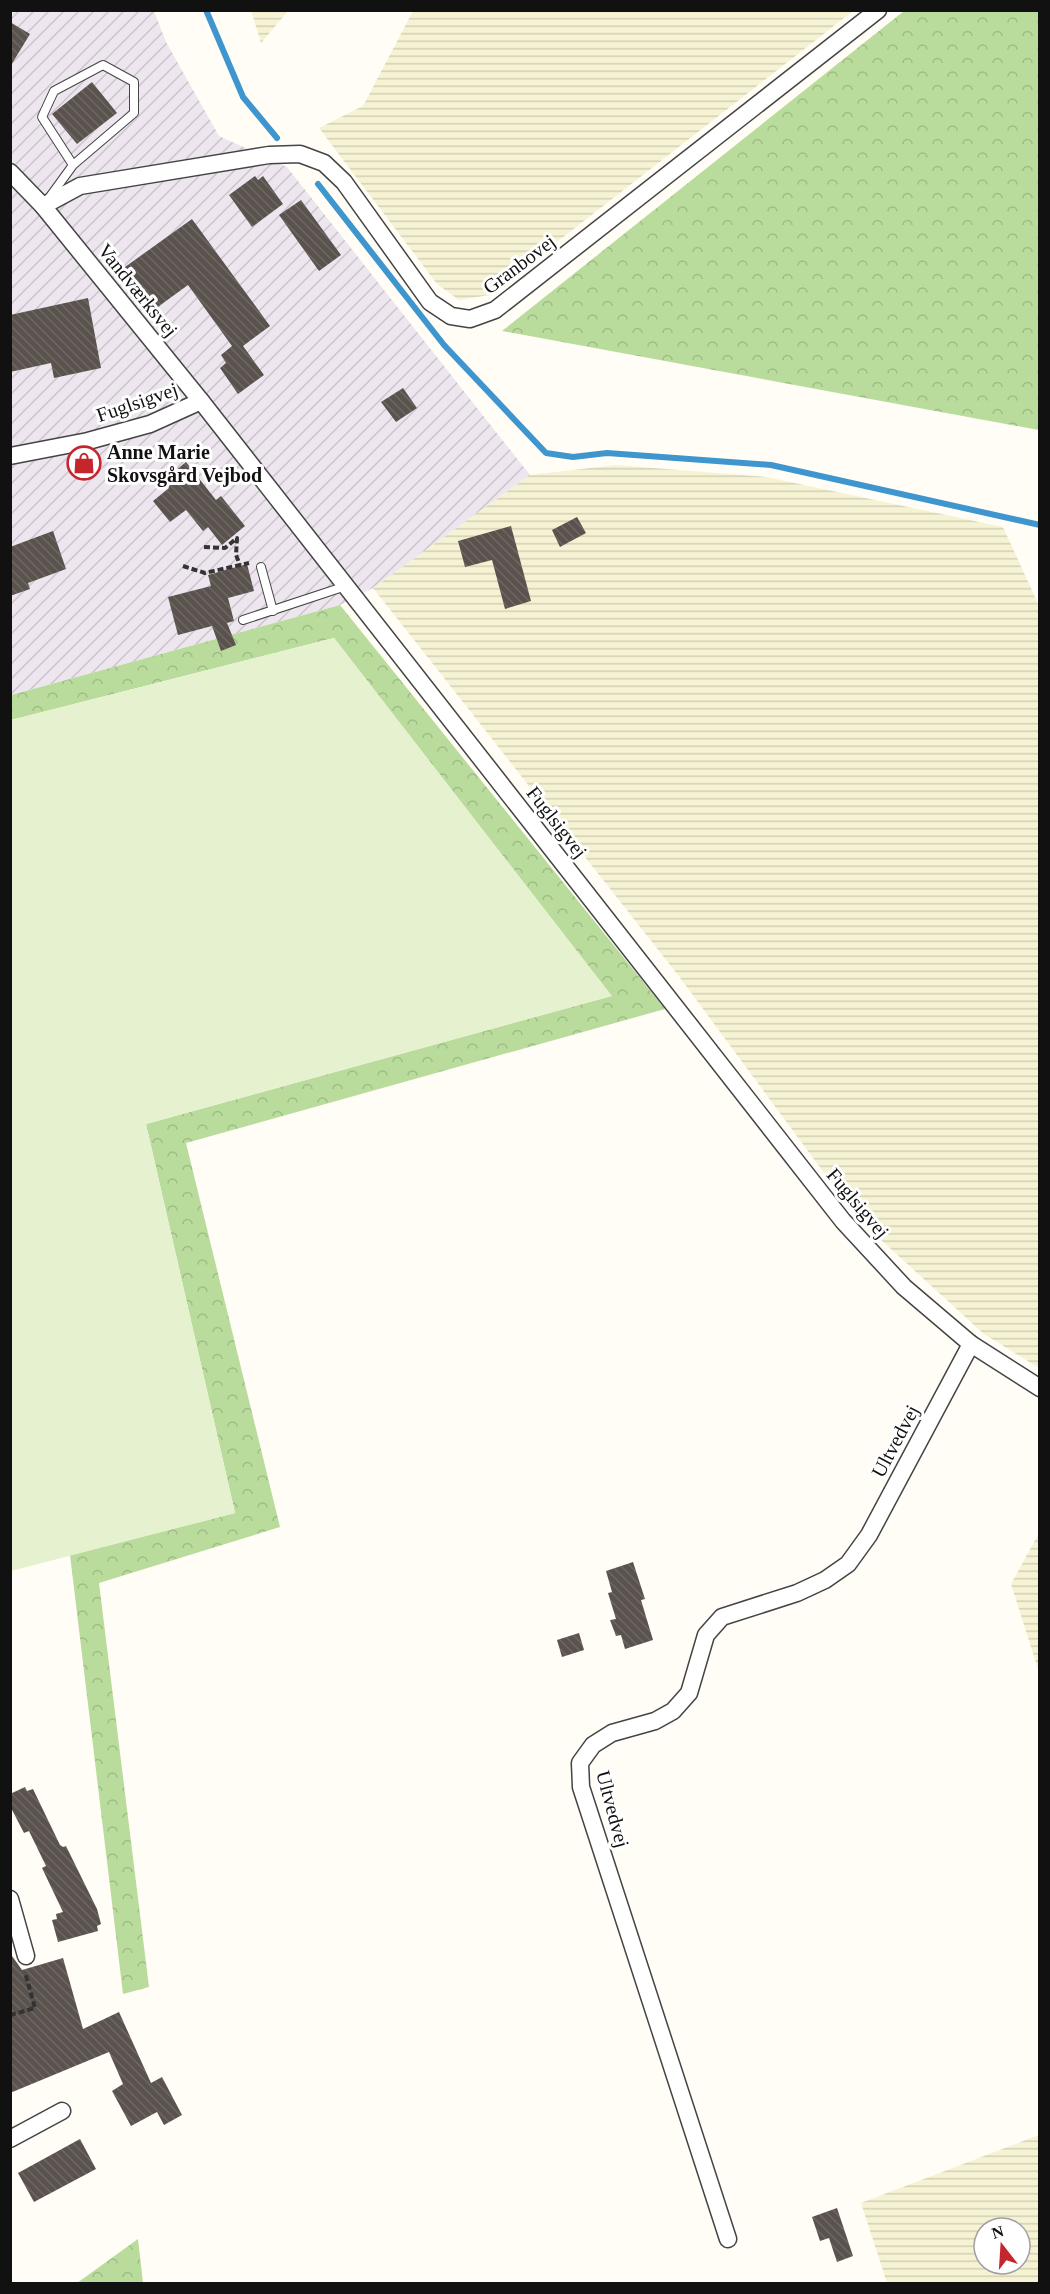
<svg xmlns="http://www.w3.org/2000/svg" width="1050" height="2294" viewBox="0 0 1050 2294" font-family="'Times New Roman',serif">
  <defs>
    <pattern id="industrial-furrows" width="10" height="10" patternUnits="userSpaceOnUse" patternTransform="scale(1.5)"><rect width="10" height="10" fill="#eee6ef"/><path d="M-1 1l2-2M0 10L10 0M9 11l2-2" fill="none" stroke="#cbc4cc"/></pattern>
    <pattern id="farmland-rules" width="6" height="5" patternUnits="userSpaceOnUse" patternTransform="scale(1.5)"><rect width="6" height="5" fill="#f6f3d4"/><path d="M0 2.5h6" fill="none" stroke="#d2cfb5"/></pattern>
    <pattern id="forest-crowns" width="20" height="18" patternUnits="userSpaceOnUse" patternTransform="scale(1.5)"><rect width="20" height="18" fill="#b9dc9c"/><path d="M2 6a3 3 0 1 1 6 0M12 15a3 3 0 1 1 6 0" fill="none" stroke="#9ebc85"/></pattern>
    <pattern id="building-back-hatch" width="6" height="6" patternUnits="userSpaceOnUse" patternTransform="scale(1.5)"><rect width="6" height="6" fill="#5a524d"/><path d="M-1 5l2 2M0 0l6 6M5-1l2 2" fill="none" stroke="#6d6662"/></pattern>
  </defs>
  <rect width="100%" height="100%" fill="#fffdf5"/>
  <!-- industrial -->
  <path fill="url(#industrial-furrows)" d="M11 11H154L166 42 219 136 287 167 530 475 373 588 340 605 11 695Z"/>
  <!-- farmland -->
  <g fill="url(#farmland-rules)" fill-rule="evenodd">
    <path d="M251 10H288V11L261 43Z"/>
    <path d="M413 11V10L853 11 489 295 459 300 437 284 319 128 363 106Z"/>
    <path d="M616 465 766 477 1003 527 1040 608 1039 1368 984 1334 858 1219 678 975 373 588 530 475Z"/>
    <path d="M1039 1533V1672L1011 1584Z"/>
    <path d="M1039 2135V2283H887L861 2203ZM984 2228H1020V2264H984Z"/>
  </g>
  <!-- forest -->
  <g fill="url(#forest-crowns)">
    <path d="M904 11H1039V430L502 331Z"/>
    <path d="M340 605 665 1009 186 1143 280 1527 99 1583 149 1987 123 1994 70 1555 235 1513 146 1124 611 996 334 638 11 720V695Z"/>
    <path d="M138 2239 143 2283H77Z"/>
  </g>
  <!-- pitch -->
  <path fill="#e6f2cf" d="M334 638 612 996 146 1124 235 1513 11 1571V720Z"/>
  <g fill="none" stroke-linecap="round" stroke-linejoin="round">
    <!-- stream -->
    <g stroke="#3f96cf" stroke-width="6">
      <path d="M206 10 243 97 277 138"/>
      <path d="M318 184 444 345 546 453 573 457 607 453 771 465 1040 525"/>
    </g>
  </g>
  <!-- building -->
  <g fill="url(#building-back-hatch)">
    <path d="M10 22 30 34 10 67Z"/>
    <path d="M92 82 117 113 77 144 52 114Z"/>
    <path d="M255 176 258 180 263 176 283 204 252 227 229 195Z"/>
    <path d="M301 200 341 255 319 271 279 215Z"/>
    <path d="M192 219 270 326 243 346 264 375 238 394 220 368 226 363 221 355 232 346 188 285 155 309 125 267Z"/>
    <path d="M88 298 101 368 54 378 51 363 10 372V315Z"/>
    <path d="M403 388 417 408 396 422 381 402Z"/>
    <path d="M186 462 216 500 221 496 245 526 222 545 208 527 203 531 186 510 170 522 153 501 169 488 163 481Z"/>
    <path d="M577 517 586 533 560 547 552 530Z"/>
    <path d="M511 526 531 601 505 609 492 560 465 567 458 541Z"/>
    <path d="M53 531 66 569 28 583 30 589 10 596V547Z"/>
    <path d="M247 564 254 591 228 598 234 621 227 623 236 645 221 651 212 626 178 635 168 597 211 586 208 575Z"/>
    <path d="M633 1562 645 1599 641 1600 653 1640 625 1649 621 1635 616 1636 610 1620 616 1619 608 1593 612 1592 606 1571Z"/>
    <path d="M579 1633 584 1650 562 1657 557 1640Z"/>
    <path d="M25 1787 27 1791 33 1789 60 1845 63 1847 66 1846 97 1909 101 1924 97 1926 98 1931 58 1942 52 1920 57 1919 56 1914 63 1912 42 1868 46 1866 29 1831 24 1833 10 1806V1794Z"/>
    <path d="M10 1953 22 1970 63 1958 83 2029 119 2012 151 2083 162 2077 182 2115 164 2125 157 2112 131 2126 112 2091 123 2084 109 2052 10 2093Z"/>
    <path d="M80 2139 96 2169 34 2202 18 2173Z"/>
    <path d="M837 2208 853 2256 837 2262 829 2238 820 2241 812 2217Z"/>
  </g>
  <g fill="none" stroke-linecap="round" stroke-linejoin="round">
    <!-- lane casing -->
    <g stroke="#444" stroke-width="10">
      <g id="lane">
        <path d="M49 198 73 165 134 113V82L103 65 54 91 42 117 73 165"/>
        <path d="M261 567 273 611"/>
        <path d="M243 620 346 586"/>
      </g>
    </g>
    <!-- street casing -->
    <g stroke="#444" stroke-width="19">
      <g id="street">
        <path d="M10 172 43 206 201 401 843 1221 904 1287 971 1344 1040 1388"/>
        <path d="M43 206 80 186 269 155 300 154 324 163 344 182 430 302 451 316 470 319 495 310 878 10"/>
        <path d="M10 456 88 441 150 424 201 401"/>
        <path d="M10 1899 26 1956"/>
        <path d="M10 2139 62 2111"/>
        <path d="M728 2239 581 1787 580 1763 593 1745 612 1733 655 1721 673 1711 689 1693 706 1635 722 1617 797 1593 825 1580 848 1564 869 1535 971 1344"/>
      </g>
    </g>
    <!-- path -->
    <g stroke="#333" stroke-width="4" stroke-dasharray="6 3" stroke-linecap="butt">
      <path d="M204 547 225 548 237 538 236 555 240 565"/>
      <path d="M183 566 205 573 249 563"/>
      <path d="M10 2015 35 2008 25 1972"/>
    </g>
    <!-- lane -->
    <use href="#lane" stroke="#fff" stroke-width="8"/>
    <!-- street -->
    <use href="#street" stroke="#fff" stroke-width="16"/>
  </g>
  <!-- icons -->
  <defs>
    <g id="shop-ring" transform="scale(1.725)"><circle r="9.5" fill="#fff" stroke="#c4262e" stroke-width="1.5"/><path d="M-5-2.5h2.3a2.7 3.5 0 0 1 5.4 0H5L5.5 6h-11ZM-1.5-2.5h3a1.5 2.3 0 0 0-3 0Z" fill="#c4262e"/></g>
  </defs>
  <g fill-rule="evenodd">
    <use href="#shop-ring" x="84" y="463"/>
  </g>
  <g text-anchor="middle" stroke-width="6" stroke-linejoin="round" paint-order="stroke">
    <!-- street labels -->
    <g font-size="20" fill="#111" stroke="#fff">
      <text transform="translate(519 264) rotate(-37)" y="7">Granbovej</text>
      <text transform="translate(138 290) rotate(51)" y="7">Vandværksvej</text>
      <text transform="translate(137 402) rotate(-19)" y="7">Fuglsigvej</text>
      <text transform="translate(557 822) rotate(52)" y="7">Fuglsigvej</text>
      <text transform="translate(858 1203) rotate(50)" y="7">Fuglsigvej</text>
      <text transform="translate(895 1441) rotate(-62)" y="7">Ultvedvej</text>
      <text transform="translate(613 1809) rotate(75)" y="7">Ultvedvej</text>
    </g>
    <!-- poi labels -->
    <g font-size="20" font-weight="bold" fill="#111" stroke="#fff" text-anchor="start">
      <text x="107" y="459">Anne Marie<tspan x="107" dy="23">Skovsgård Vejbod</tspan></text>
    </g>
  </g>
  <!-- border -->
  <rect width="1050" height="2294" fill="none" stroke="#111111" stroke-width="24"/>
  <!-- north arrow -->
  <g transform="translate(1002 2246) rotate(343)"><circle r="28" fill="#ffffff" stroke="#a0a0a0" stroke-width="1.5"/>
  <path d="M0-4.5L10 22L0 15L-10 22Z" fill="#c4262e"/>
  <text y="-9" font-size="16" font-weight="bold" text-anchor="middle" fill="#111111">N</text>
  </g>
</svg>
